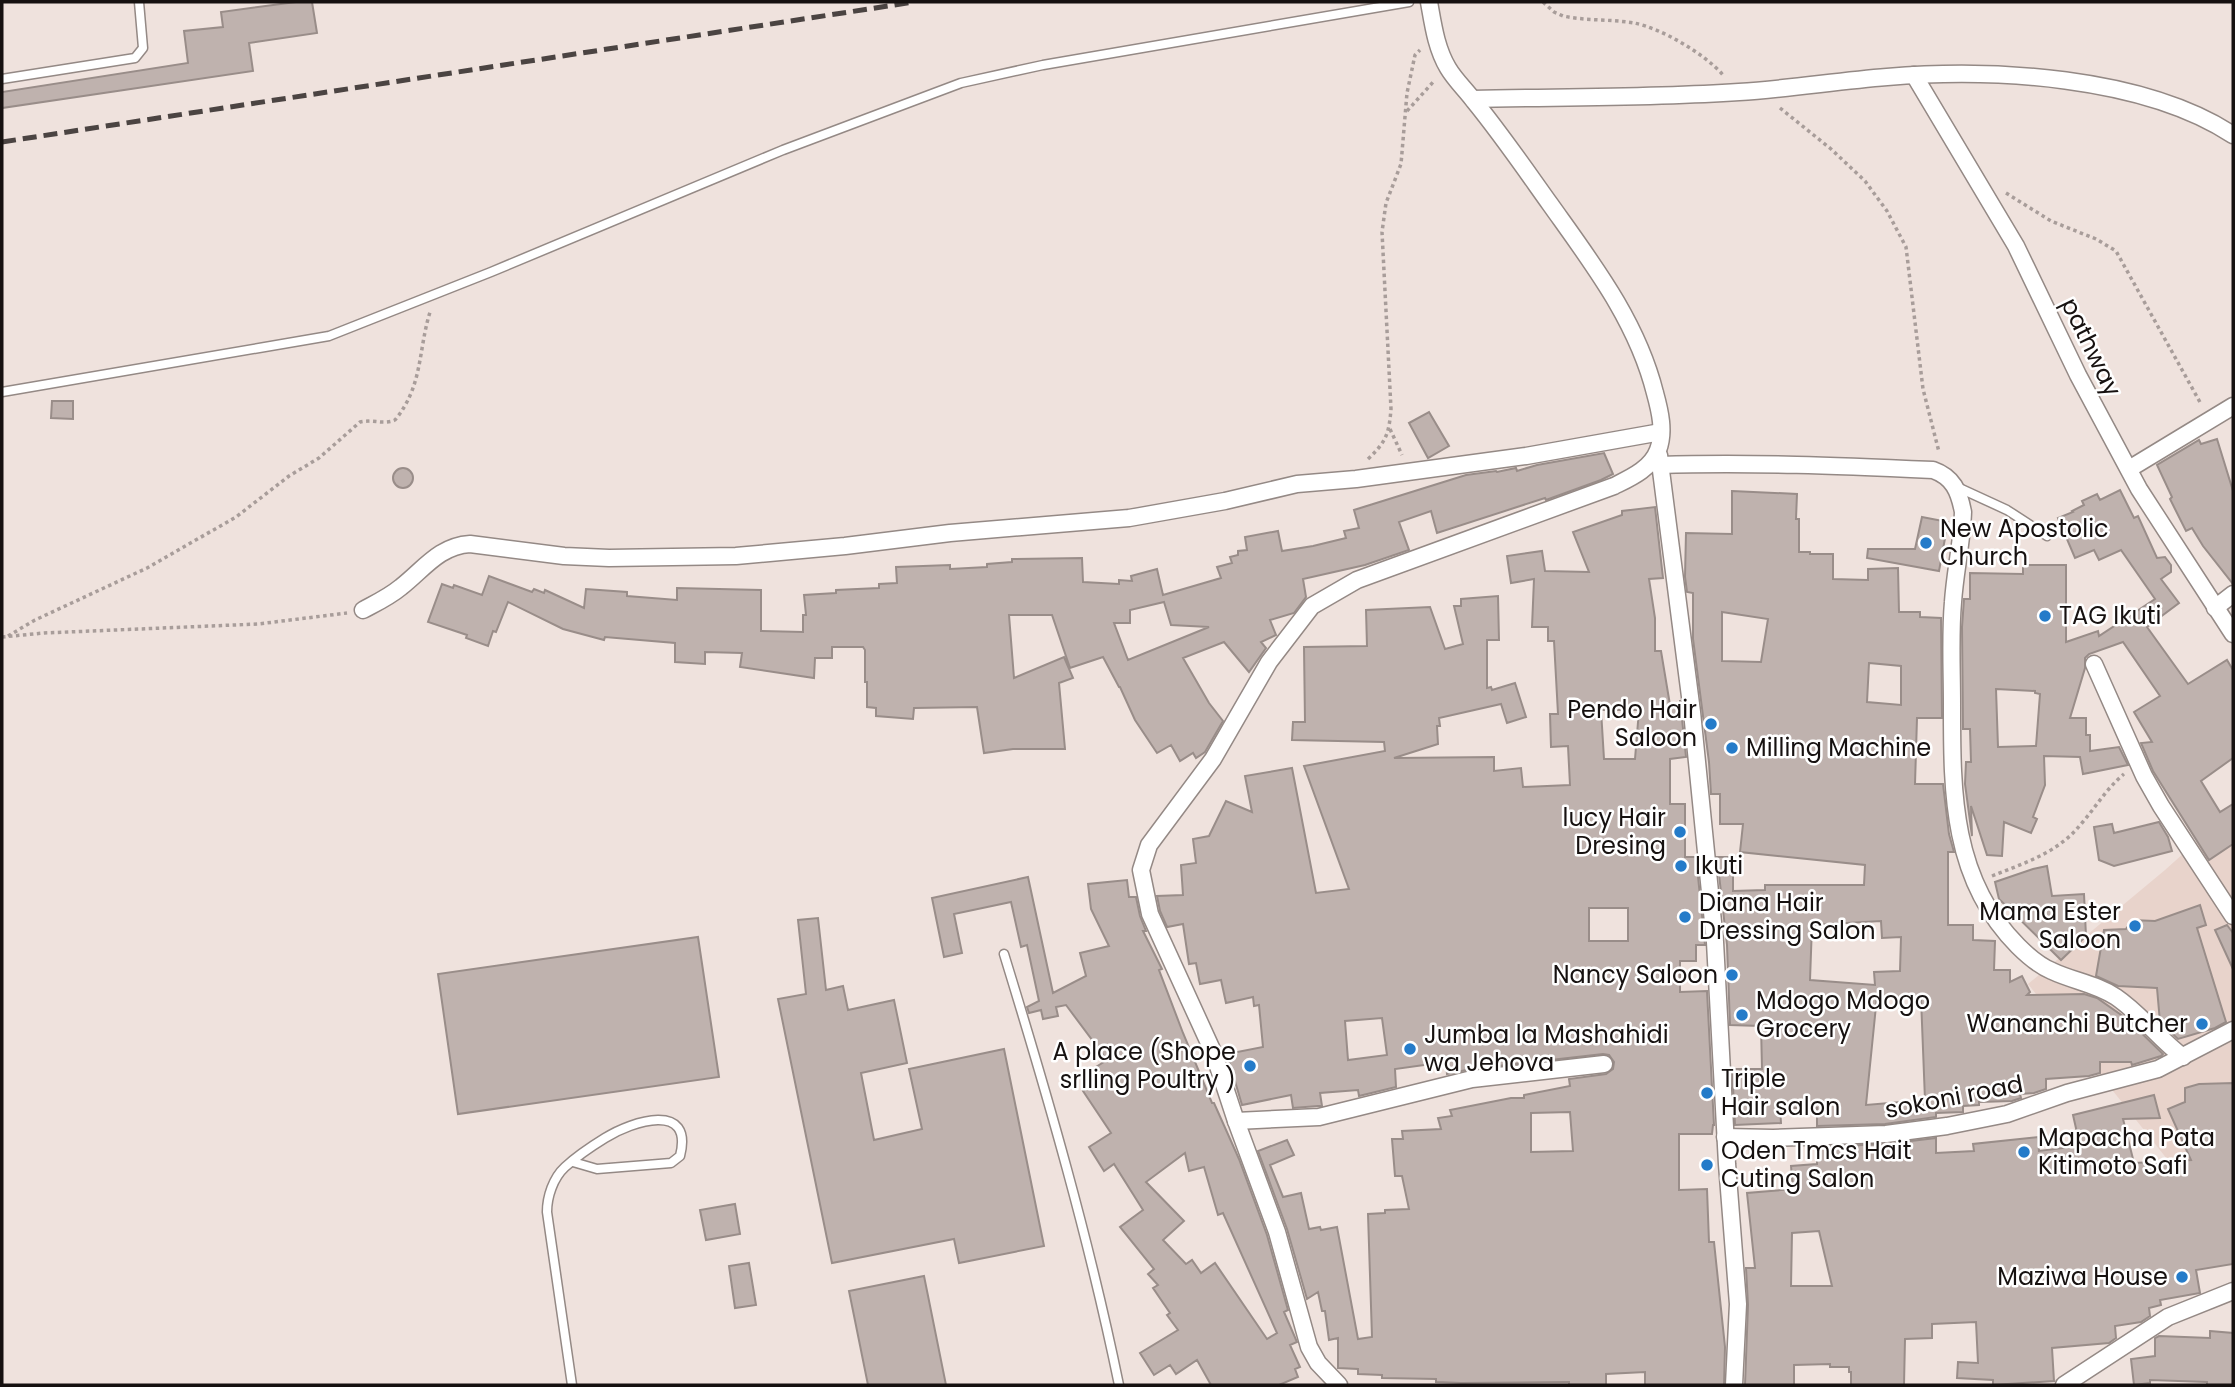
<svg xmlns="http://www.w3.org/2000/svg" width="2235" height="1387" viewBox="0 0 2235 1387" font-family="Poppins,sans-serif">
  <rect width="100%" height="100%" fill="#efe2dd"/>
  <!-- built -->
  <path fill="#e8d3cb" d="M2233 809V1242L2028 984 2165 870Z"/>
  <!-- building -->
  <g fill="#bfb2ae" stroke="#998d89" stroke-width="2" fill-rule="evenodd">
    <path d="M296 2H312L317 33 249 43 253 71 2 108V92L188 63 184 31 223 27 221 12Z"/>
    <path d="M52 401H73V419L51 418Z"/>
    <path d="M1429 412 1449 446 1428 458 1409 423Z"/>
    <path d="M2217 439 2233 491V584L2203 546 2192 528 2186 531 2170 499 2172 497 2157 465 2199 440 2201 444Z"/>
    <path d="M1604 453 1613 474 1601 480 1546 500 1545 498 1437 533 1431 511 1399 522 1409 550 1365 565 1303 579 1306 597 1294 613 1270 620 1276 635 1261 642 1266 648 1249 672 1224 642 1183 658 1209 703 1223 721 1205 752 1196 758 1193 753 1180 761 1171 745 1157 753 1135 720 1120 687H1119L1103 657 1070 668 1052 615H1009L1014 678 1064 657 1073 678 1059 683 1065 749H1013L984 753 977 707 914 708 913 719 876 716V708L867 707V682H865V650L863 647H832V658H815L814 678 740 667 742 653 705 652V664L675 662V643L605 637 604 640 563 629 508 602 496 632 493 631 488 646 466 638 467 635 428 622 442 584 453 588 454 585 482 595 489 576 532 592 534 589 544 593 545 590 584 608 586 589 627 592V596L677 600V588L761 590V631L803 632V615H806L804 595 836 593V590L879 588V584L897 583 896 567 950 565V569L987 567V564L1012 562V559L1082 558 1083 582 1119 584V580L1132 581 1131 576 1157 569 1163 595 1221 578 1217 567 1232 563 1230 557 1238 555V551L1247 550 1245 537 1278 531 1282 551 1313 546 1346 538 1344 531 1359 528 1354 510 1466 475 1496 471 1497 472 1516 468 1517 471 1537 465ZM1164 602 1171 625 1209 627 1128 660 1114 623H1130V610Z"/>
    <circle cx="403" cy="478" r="10"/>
    <path d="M2120 490 2134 518 2138 516 2157 558 2165 557 2171 565V572L2161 579 2179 603 2147 627 2188 684 2227 660 2233 670V758L2201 781 2220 812 2233 804V844L2209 860 2153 771 2141 743 2152 742 2134 712 2160 696 2123 642 2089 654 2085 658V668L2070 718H2086V735H2090V751L2119 747 2128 765 2083 774 2080 757 2044 756 2045 785 2033 817 2037 819 2031 833 2004 822 2002 856 1987 855 1971 806 1972 836 1965 784 1966 762H1971L1970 729H1963L1962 627 1964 599H1970V573L2023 574V565H2066V642L2098 631 2099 636 2155 599 2121 550 2099 560 2094 550 2075 558 2058 518 2073 512 2072 511 2084 505 2082 501 2097 494 2100 500ZM1996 689 2035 691V693L2040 694 2036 746 1998 747Z"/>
    <path d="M1732 491 1797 494 1796 519H1799V552H1810V554H1833V579L1868 580V569L1898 568 1899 612H1920V617L1941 618 1942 718H1917L1915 784H1943L1949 834 1954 852H1948V925H1973V940L1995 941 1994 970H2010V982L2022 976 2030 992 2027 995 2084 994 2097 998 2127 1019 2163 1054 2161 1056 2132 1065 2131 1062H2100V1073L2089 1076 2046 1079V1089L2034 1093 2020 1094 2021 1098 2012 1101 1979 1102V1105L1963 1106V1112L1936 1113V1117L1885 1124 1817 1126V1108H1780L1781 1123 1735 1125 1732 1069H1762L1761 1026 1730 1025 1727 945 1717 857H1733V891L1765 890V885H1864L1865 865 1740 852 1743 824H1720V794H1711L1709 762 1693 639V593L1687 592 1685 577 1686 533 1732 534ZM1722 612 1768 619 1761 662 1722 661ZM1869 663 1901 666V705L1867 702ZM1881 921 1882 938 1901 937 1900 971 1874 972 1875 985 1810 980 1812 925ZM1877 996 1921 998 1925 1100 1866 1105Z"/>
    <path d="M1655 507 1663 578 1649 579 1655 618V651H1661L1670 705 1680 704V700L1686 757 1670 759V804H1685V857H1696L1705 945H1696V961H1680V992L1707 991 1714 1125H1713L1712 1134H1679V1190L1707 1189 1709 1242H1714L1725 1347 1724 1385H1645V1372L1606 1374V1385H1569V1382L1461 1383 1436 1382V1379L1382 1378V1375L1358 1374V1369L1338 1368V1338L1329 1340 1325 1311H1322L1318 1292 1307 1299 1287 1229 1258 1151 1287 1140 1294 1155 1270 1165 1283 1197 1301 1193 1309 1229 1320 1227 1321 1230 1337 1227 1358 1339 1372 1337 1368 1214 1385 1213V1210L1409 1209 1402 1176H1395L1392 1139H1403L1402 1131 1441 1129 1438 1118 1452 1116 1450 1110 1511 1098H1524V1095L1570 1086 1569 1079 1606 1074 1613 1069 1614 1062 1609 1055 1603 1054 1471 1069 1447 1074 1446 1062 1395 1069 1396 1087 1359 1096 1358 1090 1320 1093 1322 1106H1318L1293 1108 1291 1095 1242 1105 1227 1054 1263 1047 1259 1005 1254 1006 1253 997 1226 1003 1221 980 1200 984 1196 963 1189 964 1183 924 1167 927 1160 911 1157 896 1183 895 1181 865 1196 863 1193 839 1209 836 1226 801 1252 812 1245 776 1292 768 1316 893 1349 889 1304 766 1385 751 1384 742 1292 740 1293 722H1305L1304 647 1367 646 1366 610 1430 607 1445 649 1463 644 1454 606H1461V599L1498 596 1499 640H1487V688L1491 687 1492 690 1515 683 1526 717 1507 723 1501 704 1439 718 1440 726H1437L1438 744 1394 758 1494 757V771L1521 768 1523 787 1570 785 1568 746 1551 747 1550 714H1558L1554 641H1548V627H1532L1534 579 1511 583 1507 556 1542 551 1545 571 1589 572 1573 532 1622 515V511ZM1601 710H1639L1635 759H1604ZM1589 908H1628V941H1589ZM1382 1018 1387 1055 1348 1060 1345 1021ZM1570 1112 1573 1151 1531 1152V1113Z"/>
    <path d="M1922 517 1948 522 1939 571 1867 558 1868 549H1915Z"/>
    <path d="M2159 822 2168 837 2172 851 2114 866 2099 860 2094 827 2112 824 2114 833Z"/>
    <path d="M2047 866 2052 896 2084 894 2086 936 2061 960 1999 899 1995 882 2033 869Z"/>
    <path d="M1028 877 1053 993 1086 976 1080 953 1109 946 1091 909 1088 884 1127 880 1129 897H1136L1140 916 1146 931H1143L1162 969 1159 970 1183 1033 1212 1103H1214L1239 1159 1267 1235 1288 1310 1284 1312 1297 1342 1290 1345 1300 1367 1295 1369 1298 1377 1279 1385H1211L1197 1360 1176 1374 1170 1365 1154 1375 1140 1353 1178 1330 1167 1315 1170 1313 1153 1288 1158 1285 1148 1274 1154 1269 1120 1227 1143 1210 1114 1164 1104 1171 1089 1147 1111 1133 1083 1091 1090 1086 1083 1075 1107 1060 1066 1005 1056 1007 1058 1016 1043 1019 1041 1010 1029 1013 1027 1007 1039 1001 1027 945 1021 947 1011 902 954 914 962 953 944 957 932 898ZM1185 1153 1189 1171 1204 1167 1218 1215 1223 1213 1277 1333 1267 1339 1215 1263 1201 1273 1192 1260 1186 1264 1163 1240 1184 1221 1146 1182Z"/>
    <path d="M2200 905 2206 925 2197 928 2226 1022 2215 1028 2178 1039 2160 1022 2157 988 2118 986 2096 976 2104 930 2126 929 2132 920 2155 921Z"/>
    <path d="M818 918 826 990 843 986 848 1010 894 1000 907 1063 861 1073 874 1140 922 1129 909 1069 1004 1049 1044 1246 959 1263 954 1239 832 1263 778 999 806 994 798 920Z"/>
    <path d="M2227 925 2233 933V969L2215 930Z"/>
    <path d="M698 937 719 1077 458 1114 438 974Z"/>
    <path d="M2233 1083V1264L2196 1270 2200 1293 2160 1300 2161 1305 2149 1308 2150 1316 2141 1322 2115 1326 2116 1338 2109 1343 2052 1348 2054 1381 1993 1385V1380L1957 1378 1958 1362 1978 1363 1976 1322 1932 1324V1338L1905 1339 1904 1385H1851V1372H1849V1367H1830V1364L1794 1365V1385H1745L1748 1305 1746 1268H1755L1747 1193 1793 1189 1791 1166 1817 1164V1147L1886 1144 1936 1138V1153L1974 1151 1973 1144 2038 1137 2039 1151 2080 1146 2073 1115 2154 1095 2160 1118 2123 1119 2134 1163 2191 1160 2168 1109 2185 1102V1088L2199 1084ZM1819 1231 1832 1286H1791L1792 1233Z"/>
    <path d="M735 1204 740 1234 706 1240 700 1210Z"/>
    <path d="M749 1263 756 1305 735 1308 729 1266Z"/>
    <path d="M924 1276 946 1385H868L849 1291Z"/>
    <path d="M2210 1331 2233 1333V1385H2207V1382L2150 1380V1383L2134 1385 2131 1359 2155 1356V1338L2159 1336 2210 1338Z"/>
  </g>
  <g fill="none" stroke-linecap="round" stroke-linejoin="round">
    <!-- lane casing -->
    <g stroke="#948985" stroke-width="11">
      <g id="lane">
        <path d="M2 79 135 58 143 48 139 2"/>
        <path d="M2 392 329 336 491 272 783 150 961 83 1043 65 1409 2"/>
        <path d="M1957 487 2007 510 2047 536"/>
        <path d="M1004 954C1048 1097 1089 1239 1119 1385"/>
        <path d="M572 1385 547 1212C547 1197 553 1178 565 1167 576 1157 592 1146 605 1138 632 1121 694 1101 680 1156L671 1163 597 1169 573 1162"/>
      </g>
    </g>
    <!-- street casing -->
    <g stroke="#948985" stroke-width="19">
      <g id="street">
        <path d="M1914 75 2016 246 2078 375 2139 489 2233 634"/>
        <path d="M1473 99C1561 97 1651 98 1739 92 1788 89 1837 81 1887 77 1992 68 2143 76 2233 135"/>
        <path d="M1659 455 1692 712 1715 942 1727 1164 1738 1304 1734 1385"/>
        <path d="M1660 465C1751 462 1842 466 1933 470 1953 477 1959 491 1963 512 1962 542 1955 572 1953 602 1950 635 1952 669 1952 703 1952 791 1951 879 2018 946 2028 956 2040 966 2052 971 2073 981 2097 984 2116 997 2141 1014 2159 1039 2183 1057"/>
        <path d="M2129 469 2233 406"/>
        <path d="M2215 608 2233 594"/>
        <path d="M363 610C376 603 389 597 401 587 424 569 439 546 470 544L564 556 609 558 736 556 845 546 950 533 1129 518 1225 501 1297 484 1356 479 1526 456 1661 432"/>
        <path d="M2094 664 2144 776 2161 806 2233 916"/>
        <path d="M1236 1121 1319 1117 1472 1079 1604 1064"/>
        <path d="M1725 1137 1773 1138 1886 1134 1947 1126 2007 1114 2067 1093 2158 1069 2233 1030"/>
        <path d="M1339 1385 1318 1363 1309 1347 1277 1232 1236 1121 1214 1054 1150 914 1141 870 1149 845 1213 759 1269 662 1312 606 1357 580 1614 486C1630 478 1651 469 1658 450 1665 432 1660 411 1655 393 1637 321 1592 263 1550 204 1525 169 1501 134 1474 101 1466 90 1455 80 1448 68 1436 48 1433 24 1429 2"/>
        <path d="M2064 1385 2168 1317 2233 1291"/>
      </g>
    </g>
    <!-- path -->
    <g stroke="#a89d9a" stroke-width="3.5" stroke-dasharray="3.5 3.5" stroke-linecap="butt">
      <path d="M1543 2 1554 12 1563 16C1586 21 1611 19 1634 23 1661 28 1705 54 1723 75"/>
      <path d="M1780 108 1831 149 1865 181 1887 211 1906 247 1923 389 1939 452"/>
      <path d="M1407 111 1435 80"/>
      <path d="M2006 193 2051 221 2096 239 2116 251 2201 404"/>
      <path d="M1390 429 1402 455"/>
      <path d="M1368 459C1386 442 1389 434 1391 409L1382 232 1386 203 1401 164 1407 93 1415 55 1420 50"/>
      <path d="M8 636 35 620 147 568 236 517 289 476 319 458 360 422C373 419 383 425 395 420 423 386 418 351 430 312"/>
      <path d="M2 637 44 633 258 624 347 613"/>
      <path d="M1992 876C2024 863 2058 853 2081 824 2096 807 2106 789 2124 774"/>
    </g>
    <!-- lane -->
    <use href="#lane" stroke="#fff" stroke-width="8"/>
    <!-- street -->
    <use href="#street" stroke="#fff" stroke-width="16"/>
    <!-- rail -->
    <path stroke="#4b4442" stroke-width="5" stroke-dasharray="14 7" stroke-linecap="butt" d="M2 142 914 2"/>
  </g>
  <!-- markers -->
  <g fill="#247bc9" stroke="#fff" stroke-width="2.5">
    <circle cx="1926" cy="543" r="7"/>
    <circle cx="2045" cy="616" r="7"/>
    <circle cx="1711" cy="724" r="7"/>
    <circle cx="1732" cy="748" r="7"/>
    <circle cx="1680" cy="832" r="7"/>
    <circle cx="1681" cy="866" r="7"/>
    <circle cx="1685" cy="917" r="7"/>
    <circle cx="2135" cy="926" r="7"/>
    <circle cx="1732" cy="975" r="7"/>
    <circle cx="1742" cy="1015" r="7"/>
    <circle cx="2202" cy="1024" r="7"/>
    <circle cx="1410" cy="1049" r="7"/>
    <circle cx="1250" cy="1066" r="7"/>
    <circle cx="1707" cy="1093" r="7"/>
    <circle cx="2024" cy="1152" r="7"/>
    <circle cx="1707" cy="1165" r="7"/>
    <circle cx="2182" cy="1277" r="7"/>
  </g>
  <g text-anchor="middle" stroke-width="5" stroke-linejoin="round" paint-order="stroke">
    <!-- street labels -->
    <g font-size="24" fill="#161110" stroke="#fff">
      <text transform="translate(2091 347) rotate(64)" y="8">pathway</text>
      <text transform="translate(1954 1097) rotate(-11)" y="8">sokoni road</text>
    </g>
    <!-- poi labels -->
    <g font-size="24" fill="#161110" stroke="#fff" text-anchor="start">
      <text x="1940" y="537">New Apostolic<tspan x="1940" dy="28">Church</tspan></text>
      <text x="2059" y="624">TAG Ikuti</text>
      <text x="1697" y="718" text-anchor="end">Pendo Hair<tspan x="1697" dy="28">Saloon</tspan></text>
      <text x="1746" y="756">Milling Machine</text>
      <text x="1666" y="826" text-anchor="end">lucy Hair<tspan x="1666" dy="28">Dresing</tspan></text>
      <text x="1695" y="874">Ikuti</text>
      <text x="1699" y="911">Diana Hair<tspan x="1699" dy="28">Dressing Salon</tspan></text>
      <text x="2121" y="920" text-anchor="end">Mama Ester<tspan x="2121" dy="28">Saloon</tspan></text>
      <text x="1718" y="983" text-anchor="end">Nancy Saloon</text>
      <text x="1756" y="1009">Mdogo Mdogo<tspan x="1756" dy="28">Grocery</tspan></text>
      <text x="2188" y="1032" text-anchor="end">Wananchi Butcher</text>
      <text x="1424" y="1043">Jumba la Mashahidi<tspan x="1424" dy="28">wa Jehova</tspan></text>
      <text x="1236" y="1060" text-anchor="end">A place (Shope<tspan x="1236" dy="28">srlling Poultry )</tspan></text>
      <text x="1721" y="1087">Triple<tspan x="1721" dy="28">Hair salon</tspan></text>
      <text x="2038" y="1146">Mapacha Pata<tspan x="2038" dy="28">Kitimoto Safi</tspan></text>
      <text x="1721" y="1159">Oden Tmcs Hait<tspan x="1721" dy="28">Cuting Salon</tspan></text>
      <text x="2168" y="1285" text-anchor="end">Maziwa House</text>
    </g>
  </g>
  <!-- border -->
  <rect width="2235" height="1387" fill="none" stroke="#161110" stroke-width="7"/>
</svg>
